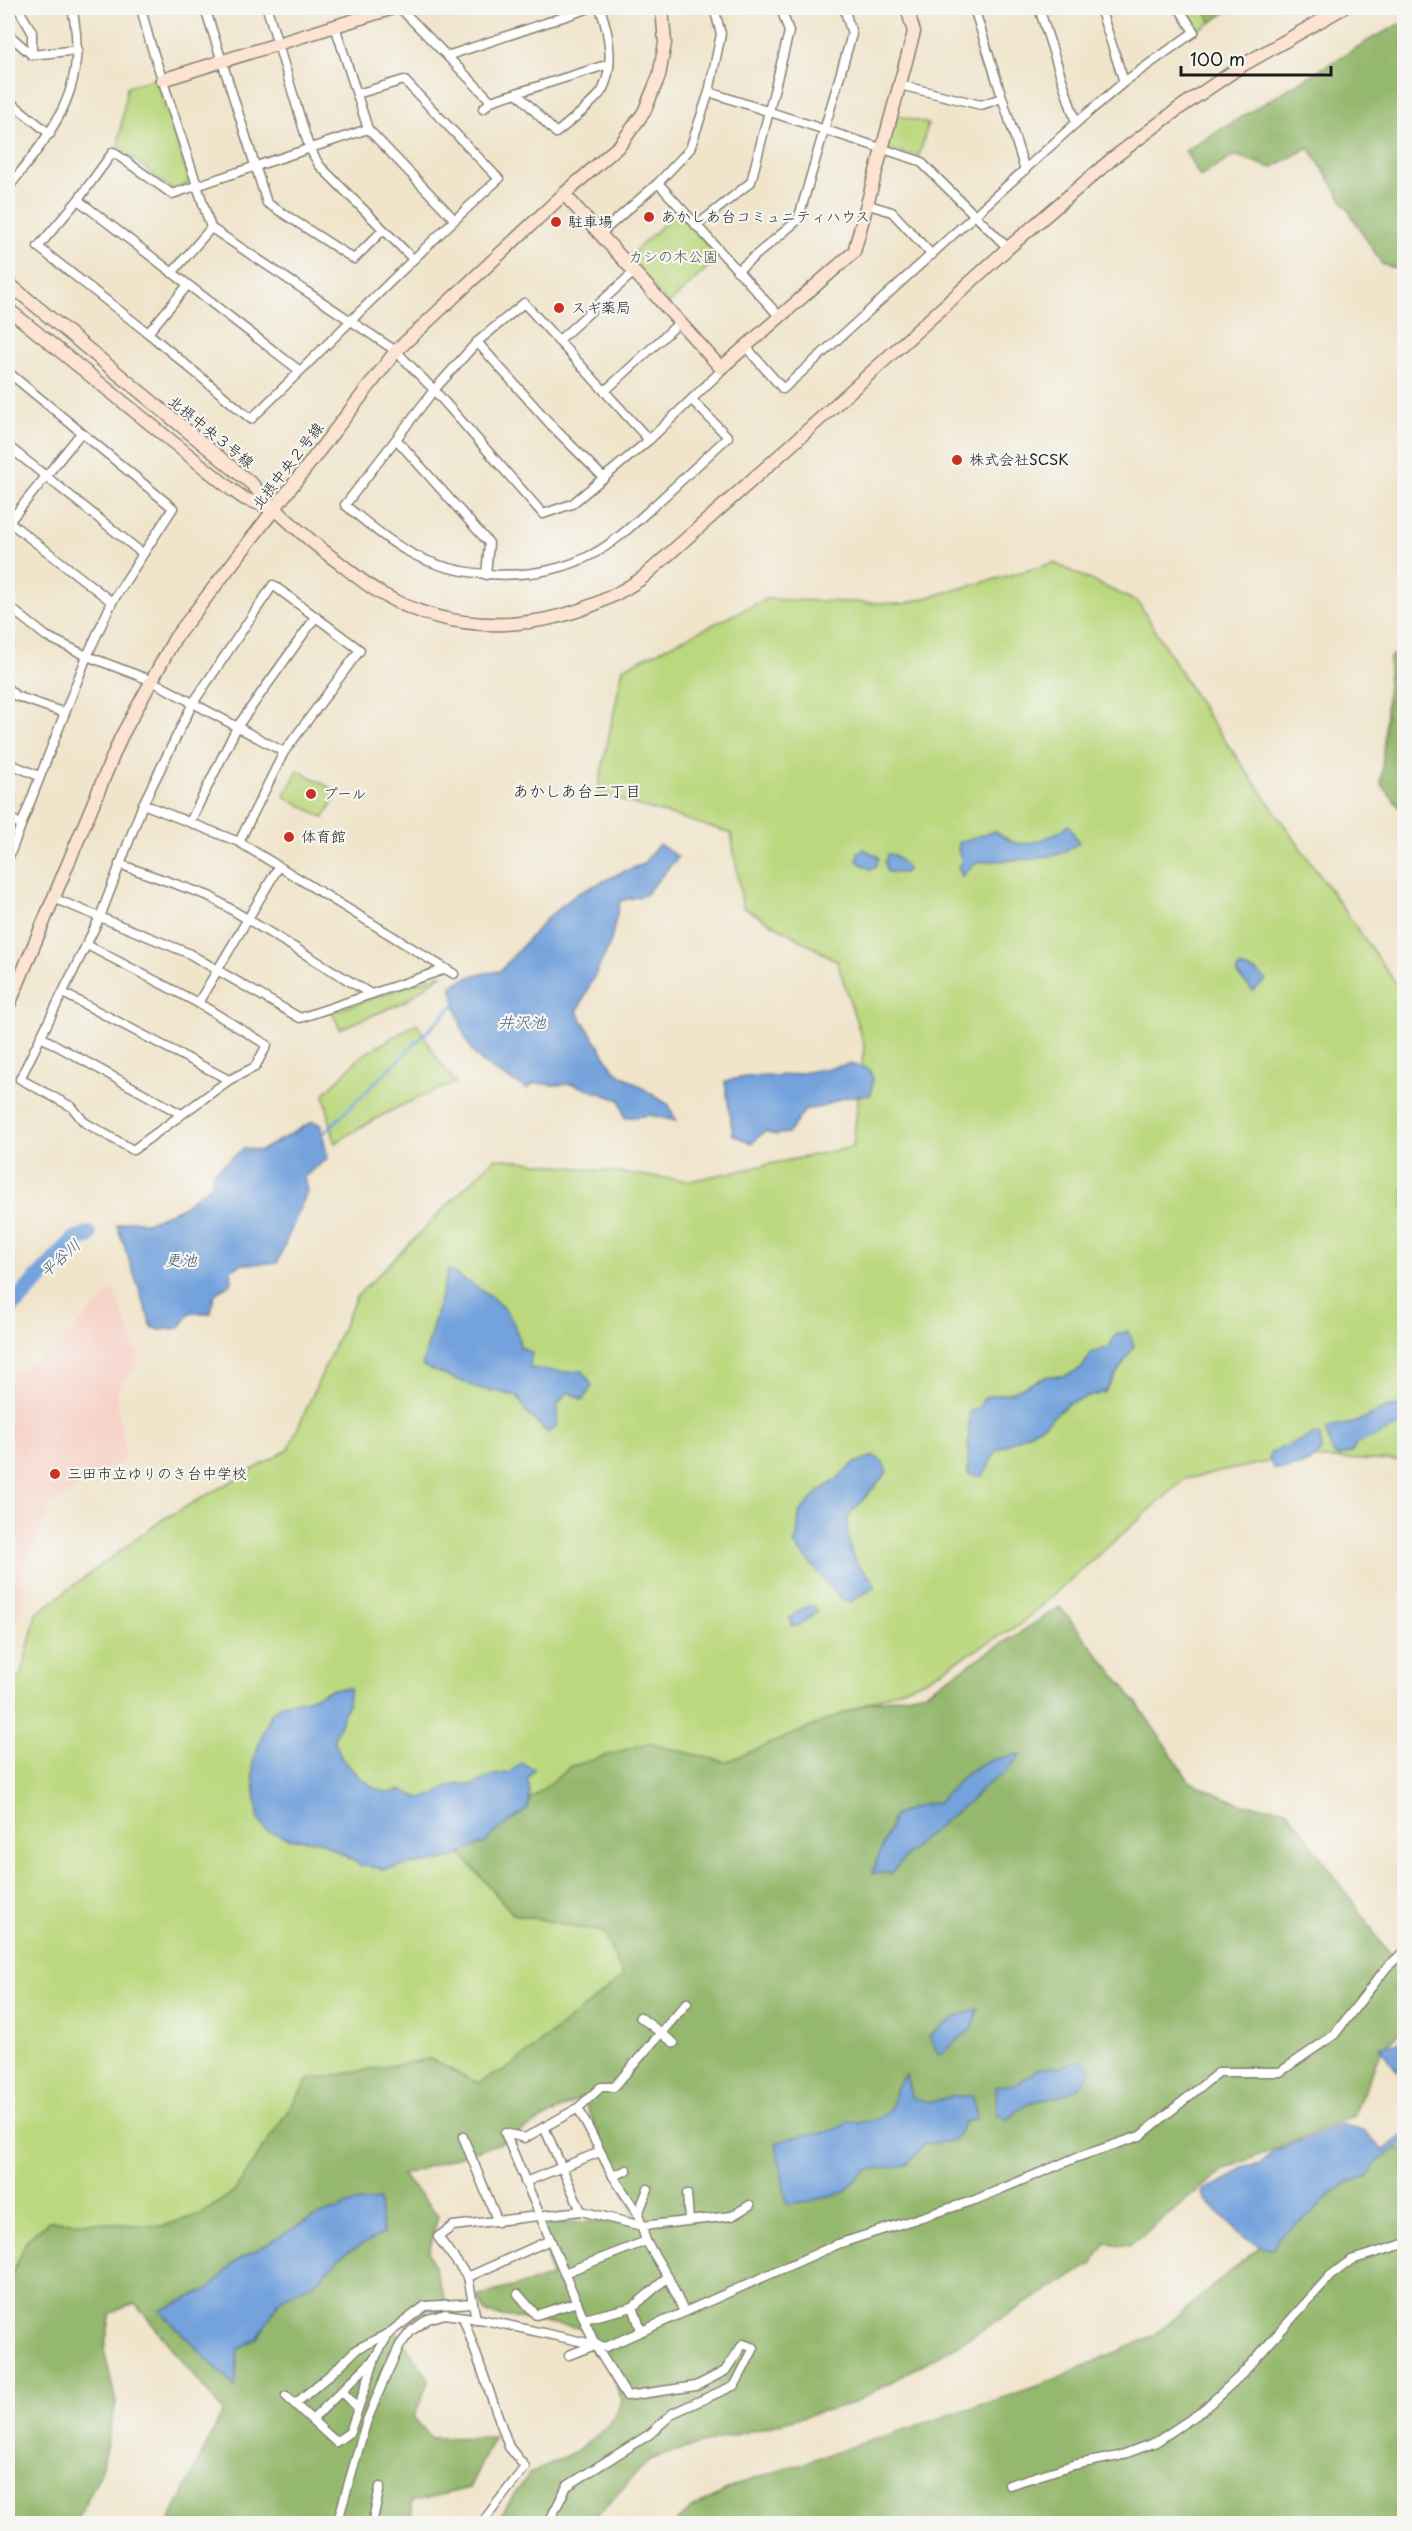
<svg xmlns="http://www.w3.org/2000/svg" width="1412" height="2531" viewBox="0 0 1412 2531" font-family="'Playpen Sans','Klee One',sans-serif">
  <rect width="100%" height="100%" fill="#f6f6f2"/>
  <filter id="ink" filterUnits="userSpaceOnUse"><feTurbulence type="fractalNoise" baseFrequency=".0167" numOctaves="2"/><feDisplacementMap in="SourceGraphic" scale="12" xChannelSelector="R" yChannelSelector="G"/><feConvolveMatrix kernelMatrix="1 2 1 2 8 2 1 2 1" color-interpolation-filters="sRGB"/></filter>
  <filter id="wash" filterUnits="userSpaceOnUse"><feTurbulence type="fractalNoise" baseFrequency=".008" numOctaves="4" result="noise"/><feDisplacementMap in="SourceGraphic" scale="24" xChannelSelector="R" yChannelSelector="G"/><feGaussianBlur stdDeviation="1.35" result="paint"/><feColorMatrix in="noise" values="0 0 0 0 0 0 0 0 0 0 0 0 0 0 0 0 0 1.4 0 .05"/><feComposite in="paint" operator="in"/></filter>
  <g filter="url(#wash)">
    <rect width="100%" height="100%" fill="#f0e4ca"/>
    <!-- built -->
    <path fill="#f7d1c7" d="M113 1288 140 1361 116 1391 126 1459 52 1504 20 1574 25 1590 8 1650V1376L37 1360 66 1337Z"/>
    <!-- green -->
    <g fill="#bbd87e" stroke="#6c7a4d" stroke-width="1.5">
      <path d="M1182 8H1202L1212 22 1196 31Z"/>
      <path d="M156 78 190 183 173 190 118 147 127 87Z"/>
      <path d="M893 114 928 124 919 156 884 149Z"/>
      <path d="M678 211 719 257 669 304 627 258Z"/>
      <path d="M1054 563 1138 602 1205 712 1404 995V1461L1288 1458 1185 1479 1019 1625 925 1680 868 1703 682 1961 402 2175 234 2192 201 2214 162 2226 49 2221 27 2240 8 2284V1685L22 1674 36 1614 162 1520 288 1450 356 1297 495 1158 689 1181 853 1147 864 1045 837 961 743 907 731 833 597 793 623 668 766 599 903 604Z"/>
      <path d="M298 770 338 792 324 818 284 796Z"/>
      <path d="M443 974 404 1002 340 1029 332 1012Z"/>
      <path d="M417 1023 436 1057 456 1083C413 1098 374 1118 335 1143L324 1094 361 1056Z"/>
    </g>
    <!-- forest -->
    <g fill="#94b86d" stroke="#586a44" stroke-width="1.5">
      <path d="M1202 8H1227L1229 10 1212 22Z"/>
      <path d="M1404 22V271L1382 264 1309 147 1272 168 1235 155 1200 177 1185 151 1371 39Z"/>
      <path d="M1404 648V814L1381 783 1390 657Z"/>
      <path d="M1060 1607 1136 1702 1190 1782 1241 1804 1287 1809 1397 1965 1404 1960V2026L1380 2053 1353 2116 1226 2169 1129 2246 1106 2243 1092 2264 943 2353 853 2403 675 2451 649 2460 590 2523H495L529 2474 576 2451 610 2424 622 2400 592 2330 485 2313 477 2296 551 2277 540 2223 638 2221 582 2097 500 2143 402 2175 438 2215 429 2252 446 2303 393 2326 429 2379 414 2418 431 2438 494 2437 469 2488 411 2502 414 2523H169L223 2411 135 2303 111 2313 104 2349 116 2403 100 2474 76 2523H8V2284L27 2240 49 2221 162 2226 201 2214 234 2192 308 2080 430 2059 478 2083 513 2065 623 1976 603 1932 513 1914 461 1854 572 1766 647 1743 726 1762 868 1703 926 1692Z"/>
      <path d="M1404 2149V2523L674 2524 691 2509 738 2484 1041 2385 1155 2335 1374 2150Z"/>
    </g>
    <!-- water -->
    <g fill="#73a2dc" stroke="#485f7c" stroke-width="1.5">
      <path d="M1069 825 1079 843 1060 854 1034 859 977 862 962 876 958 868 962 860 958 851 959 842 994 831C1000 834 1005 838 1011 841 1026 850 1056 834 1069 825Z"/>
      <path d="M659 844 678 857 645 895 620 901 610 944 577 1012 614 1070 669 1105 676 1121 650 1115 625 1118 620 1100 573 1084 554 1085 535 1083 527 1089C513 1081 495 1073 482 1062 462 1045 457 1010 451 985L474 975 500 971 548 917 577 894 620 873 643 864Z"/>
      <path d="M864 849 879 857 876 866 870 869 857 861 858 852Z"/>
      <path d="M888 854 895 855 908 869 904 873 887 872 885 862Z"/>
      <path d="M1239 967 1257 972 1266 980 1253 991 1236 973Z"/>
      <path d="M849 1064 869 1069 873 1078 871 1095C860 1096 848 1095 838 1100 823 1106 822 1108 806 1109L788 1133 775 1135 765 1131 752 1143 733 1135 725 1082C745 1074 767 1077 789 1075 809 1072 829 1068 849 1064Z"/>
      <path d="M312 1122 320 1124 328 1158 304 1177 307 1192 277 1263 242 1264 231 1269 232 1282 214 1295 211 1313H190L179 1328 160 1330 152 1327 117 1225 134 1220 147 1223 181 1208 211 1185 214 1172 244 1148 260 1151Z"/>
      <path d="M448 1270C483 1292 515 1303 520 1347L532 1353 529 1368 566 1372 583 1371 592 1386 583 1400 568 1392 558 1404 557 1425 548 1433 528 1414 517 1396 478 1388 422 1366Z"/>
      <path d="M1128 1331 1134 1346 1105 1392 1069 1403 1045 1424 996 1451 983 1477 968 1474 969 1412 979 1408 984 1397 1009 1393 1048 1376H1064L1082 1368 1091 1353 1109 1347 1115 1335Z"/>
      <path d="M1404 1405V1424L1356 1444 1351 1453 1337 1457 1332 1452 1326 1432 1328 1428 1353 1423 1386 1408Z"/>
      <path d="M1315 1434 1320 1436 1321 1452 1318 1456C1304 1465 1291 1471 1274 1469L1269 1458 1272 1452Z"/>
      <path d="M873 1456 882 1461 887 1472 848 1517C847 1534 848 1555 861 1568 868 1576 873 1577 875 1587L851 1602 840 1598 794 1544 797 1538 799 1513 819 1491 835 1481 853 1464Z"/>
      <path d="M811 1606 815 1607 817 1612 797 1626 791 1625 790 1618 802 1608Z"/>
      <path d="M350 1688 348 1703 334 1739 341 1757 360 1778 377 1789 389 1793 402 1790 420 1798 436 1795 443 1789 458 1784 473 1785 493 1775 508 1773 522 1763 534 1769 527 1780 530 1790 528 1809 494 1833 484 1845 480 1844 451 1859 384 1869 360 1865 320 1841 293 1839 267 1831 259 1821 253 1777V1760L270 1714 282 1704 308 1699 332 1689Z"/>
      <path d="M1021 1754 1006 1772 985 1786 969 1802 920 1841 891 1873H872L894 1816 916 1806 939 1802C966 1771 979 1759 1021 1754Z"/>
      <path d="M978 2009 973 2028 939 2055 929 2035 958 2016Z"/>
      <path d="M1404 2034V2080L1379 2047 1398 2042Z"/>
      <path d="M1081 2060 1091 2069 1080 2087 1061 2096 1028 2103 1007 2120 997 2114 996 2086 1016 2084 1040 2068 1060 2067Z"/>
      <path d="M906 2075 911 2097 930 2103 953 2096H973L977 2118 965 2122 953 2141 924 2144 907 2165 865 2170 845 2192 811 2201 787 2204 776 2143C784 2141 791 2137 799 2136 820 2131 831 2136 849 2121 863 2124 885 2121 892 2105 899 2089 889 2092 906 2075Z"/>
      <path d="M1341 2124 1365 2132 1383 2151 1404 2134V2143L1376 2163 1369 2176 1350 2182 1330 2195 1315 2210 1278 2238 1273 2249C1244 2247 1226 2217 1205 2200L1202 2194 1204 2190 1225 2181 1242 2168 1260 2164 1274 2151Z"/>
      <path d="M379 2200 383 2234 345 2253 318 2280 280 2300 258 2338 238 2349 235 2387 160 2311 209 2289 235 2262 312 2218 353 2203Z"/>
    </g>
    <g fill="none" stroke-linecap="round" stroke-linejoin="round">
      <!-- stream -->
      <path stroke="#73a2dc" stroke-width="3" d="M322 1135 455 1004"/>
      <!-- river -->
      <path stroke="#73a2dc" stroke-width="18" d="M8 1308 19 1299 75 1240 88 1235"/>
    </g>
  </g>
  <g filter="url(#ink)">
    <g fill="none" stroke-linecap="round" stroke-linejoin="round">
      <!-- street casing -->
      <g stroke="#868073" stroke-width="11">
        <g id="street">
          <path d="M18 8 32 32V55"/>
          <path d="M141 8 149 39 211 228 396 351 434 390 543 514 572 504 649 440 719 373 721 368"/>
          <path d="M205 8 267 203 354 259 383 230"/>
          <path d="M267 8 309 147 319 165 412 258"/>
          <path d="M400 8 491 101 609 64"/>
          <path d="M974 8 1025 170"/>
          <path d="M1039 8 1076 123"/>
          <path d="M1100 8 1124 82"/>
          <path d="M335 26 368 129 454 219"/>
          <path d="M8 34 32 55 78 50"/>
          <path d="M447 56 590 8"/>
          <path d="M900 85 981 105 1002 98"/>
          <path d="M709 92 920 161 1008 248"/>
          <path d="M517 93 556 133C566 125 599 98 603 89 615 63 609 33 600 8"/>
          <path d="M357 94 404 80 499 179C413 256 334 339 251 419L148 333 38 247 78 200 113 152 172 194 368 129"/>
          <path d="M8 100 50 134"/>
          <path d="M483 109 491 101"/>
          <path d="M658 183 780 317"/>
          <path d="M8 188C54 129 90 88 72 8"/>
          <path d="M78 200 300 371"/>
          <path d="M869 205 892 212 932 255"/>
          <path d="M696 226 751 182 789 32 781 8"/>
          <path d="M600 234 658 183 690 149 709 92 721 34 714 8"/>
          <path d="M737 271 798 220 852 34 844 8"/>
          <path d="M172 273 211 228"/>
          <path d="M148 333 187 286"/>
          <path d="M558 341 634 272"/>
          <path d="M477 342 552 426 604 478"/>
          <path d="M746 347 783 389 1076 123 1124 82 1194 32 1179 8"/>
          <path d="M8 372 173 508 112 602 87 656 8 859"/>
          <path d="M605 391 680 322"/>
          <path d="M397 440 489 543 486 575"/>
          <path d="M649 440 524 303 477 342 434 390 345 505C365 521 385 539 407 551 460 581 539 583 593 554 617 541 637 521 657 503 681 481 704 459 728 437L692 400"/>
          <path d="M8 446 142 553"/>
          <path d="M8 521 112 602"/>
          <path d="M9 522 81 433"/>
          <path d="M8 606 46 636 87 656 150 680 284 752"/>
          <path d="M8 689 16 696 65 713"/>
          <path d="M8 763 39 776"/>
          <path d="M143 804 239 842 454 974"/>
          <path d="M8 818 21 824"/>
          <path d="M190 822 237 727 315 618"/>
          <path d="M119 864 209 896 371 994"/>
          <path d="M53 898 188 953 300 1018 446 969"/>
          <path d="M87 945 198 1003 267 1045 255 1067 229 1080 133 1150 84 1122 72 1107 20 1079 100 917 143 804 193 703 273 585 360 650 284 752 239 842"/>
          <path d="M63 993 229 1080"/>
          <path d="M198 1003 278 868"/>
          <path d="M41 1037 181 1114"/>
          <path d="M640 2017 674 2043"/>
          <path d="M578 2108 601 2087H614L687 2003"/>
          <path d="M544 2127 581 2211"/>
          <path d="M463 2137 498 2222"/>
          <path d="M613 2176 627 2170"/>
          <path d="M525 2182 600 2152"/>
          <path d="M687 2194 689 2220"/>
          <path d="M638 2214 648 2189"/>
          <path d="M564 2273 646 2241"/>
          <path d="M468 2277 550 2240"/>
          <path d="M518 2294 536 2315 577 2302"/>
          <path d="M633 2307 641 2330"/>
          <path d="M463 2317 509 2447 525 2467 481 2524"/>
          <path d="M476 2319 468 2277 438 2237 453 2226 581 2211 642 2226 732 2216 750 2205"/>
          <path d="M584 2319 633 2307 668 2277"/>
          <path d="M569 2355 595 2345"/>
          <path d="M342 2391 357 2407"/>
          <path d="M286 2396 312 2420 374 2359"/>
          <path d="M295 2404 333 2372 357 2349 389 2333"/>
          <path d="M312 2420 336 2442 350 2432 376 2356 389 2333 425 2306 473 2303"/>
          <path d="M1009 2485 1073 2465 1119 2456 1156 2442 1201 2412 1241 2375 1330 2276 1351 2260 1404 2244"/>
          <path d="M337 2524 366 2423 383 2382 400 2345 411 2331 428 2319 445 2314 485 2320 606 2347 838 2244 975 2200 1075 2158 1140 2136 1219 2072H1280L1334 2035 1387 1967 1404 1952"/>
          <path d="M372 2524 380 2487"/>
          <path d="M548 2524 567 2486 650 2434 673 2413 735 2385 754 2348 743 2344 725 2371 696 2386 627 2396 595 2345 505 2133 525 2138 578 2108 613 2176 638 2214 646 2241 668 2277 684 2312"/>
        </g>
      </g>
      <!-- secondary casing -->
      <g stroke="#868073" stroke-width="15">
        <g id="secondary">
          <path d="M162 80 393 8"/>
          <path d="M564 194 721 368 854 252 914 32 907 8"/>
          <path d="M8 283 253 485C276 512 302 534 330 556 347 568 364 584 382 594 464 641 564 631 641 579L788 448 1008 248 1113 158 1178 109 1243 65 1343 8"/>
          <path d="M8 309 232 490 245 499 272 508"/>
          <path d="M8 1007 121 737 175 638 396 351 564 194 620 145 644 112 659 76 665 43 662 8"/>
        </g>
      </g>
      <!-- street -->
      <use href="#street" stroke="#fff" stroke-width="8"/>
      <!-- secondary -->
      <use href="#secondary" stroke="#fde3d1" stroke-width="12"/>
    </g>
  </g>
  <!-- markers -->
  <g fill="#c8321e" stroke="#f6f6f2" stroke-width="2">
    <circle cx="649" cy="217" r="6"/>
    <circle cx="556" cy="222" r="6"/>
    <circle cx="559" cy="308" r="6"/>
    <circle cx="957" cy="460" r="6"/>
    <circle cx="311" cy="794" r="6"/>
    <circle cx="289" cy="837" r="6"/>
    <circle cx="55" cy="1474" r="6"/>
  </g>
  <g text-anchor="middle" stroke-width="4.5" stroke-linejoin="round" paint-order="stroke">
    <!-- poi labels -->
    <g font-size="15" fill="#1c1c1c" stroke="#f6f6f2" text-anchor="start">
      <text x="661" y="222">あかしあ台コミュニティハウス</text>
      <text x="568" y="227">駐車場</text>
      <text x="571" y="313">スギ薬局</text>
      <text x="969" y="465">株式会社SCSK</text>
      <text x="323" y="799">プール</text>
      <text x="301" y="842">体育館</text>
      <text x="67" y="1479">三田市立ゆりのき台中学校</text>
    </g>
    <!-- park labels -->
    <g font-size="15" fill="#4c5439" stroke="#f6f6f2">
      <text x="673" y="262">カシの木公園</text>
    </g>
    <!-- street labels -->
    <g font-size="15" fill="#1c1c1c" stroke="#f6f6f2">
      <text transform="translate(211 432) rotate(39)" y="5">北摂中央３号線</text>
      <text transform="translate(288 466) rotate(-52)" y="5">北摂中央２号線</text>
    </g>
    <!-- neighbourhood labels -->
    <g font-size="16" fill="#1c1c1c" stroke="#f6f6f2">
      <text x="577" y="797">あかしあ台二丁目</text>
    </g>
    <!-- water labels -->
    <g font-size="16" font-style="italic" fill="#435872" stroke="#f6f6f2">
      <text x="522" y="1028">井沢池</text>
      <text transform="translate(60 1258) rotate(-42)" y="6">平谷川</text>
      <text x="181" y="1266">更池</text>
    </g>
  </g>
  <!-- margin -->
  <rect width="1412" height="2531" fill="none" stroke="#f6f6f2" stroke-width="30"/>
  <!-- scale -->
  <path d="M1181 66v9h150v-9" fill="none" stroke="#1c1c1c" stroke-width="3"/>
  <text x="1190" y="66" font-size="18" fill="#1c1c1c" stroke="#f6f6f2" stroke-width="4.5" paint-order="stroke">100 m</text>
</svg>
